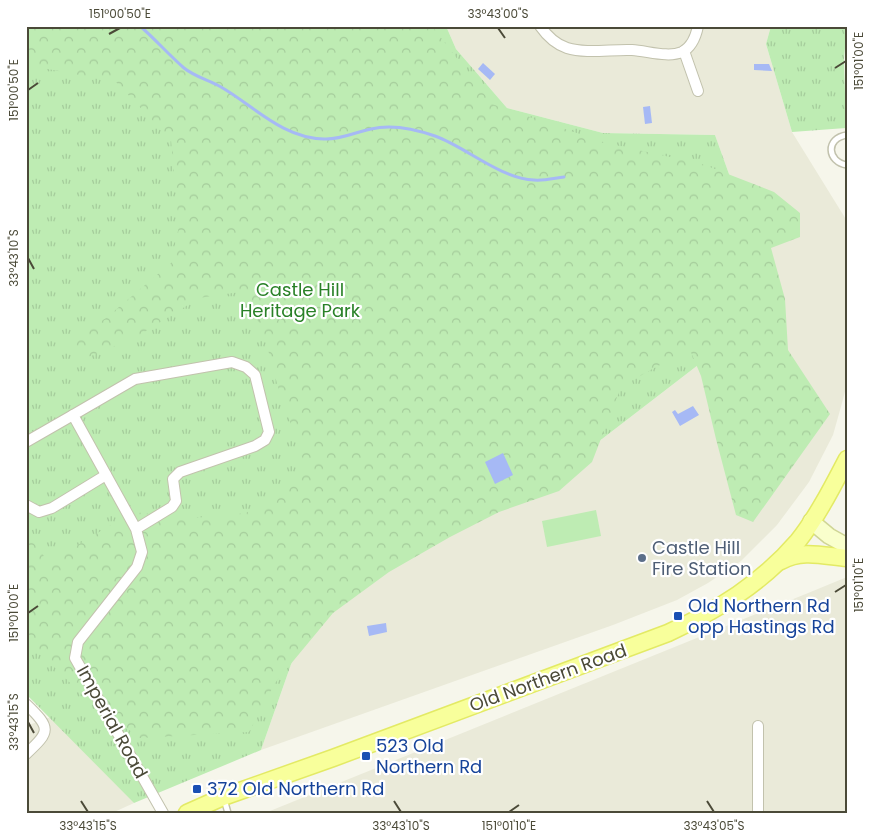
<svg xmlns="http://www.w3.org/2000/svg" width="873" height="839" viewBox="0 0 873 839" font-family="Poppins,sans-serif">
  <defs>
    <pattern id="grass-tufts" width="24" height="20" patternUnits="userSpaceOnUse" patternTransform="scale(1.25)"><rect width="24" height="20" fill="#beecb3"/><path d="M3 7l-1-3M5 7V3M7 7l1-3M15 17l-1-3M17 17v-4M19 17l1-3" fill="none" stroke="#a5cc9b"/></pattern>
    <pattern id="forest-crowns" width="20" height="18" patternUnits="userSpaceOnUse" patternTransform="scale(1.25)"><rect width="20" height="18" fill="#beecb3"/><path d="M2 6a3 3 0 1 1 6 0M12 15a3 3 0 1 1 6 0" fill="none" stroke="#a5cc9b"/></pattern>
  </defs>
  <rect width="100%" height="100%" fill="#f6f6eb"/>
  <!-- residential -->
  <g fill="#eaead9">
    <path d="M446 26H771L766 44 792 132 847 221V384L842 403 833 435 809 482 777 525 741 561 708 583 677 600 613 625 261 750 309 613 602 439 776 305 715 135 603 133 507 108 456 49Z"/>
    <path d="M847 577V813H265L813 591Z"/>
    <path d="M84 713 134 803 112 813H26V722L29 725 56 715Z"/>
  </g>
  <!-- grass -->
  <g fill="url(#grass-tufts)">
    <path d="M26 26H446L456 49 507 108 603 133 715 135 776 305 602 439 309 613 261 750 134 803 26 694Z"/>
    <path d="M771 26H847L844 59 846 128 792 132 766 44Z"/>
  </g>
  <!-- forest -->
  <path fill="url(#forest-crowns)" d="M26 26H432L492 104 606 143 702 164 774 192 800 213V237L771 248 785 299 788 350 830 414 753 522 736 515 716 439 701 376 690 350 654 368 621 387 592 462 559 491 499 512 450 537 389 572 333 613 275 683 249 732 140 738 81 694 26 638V526L48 563 132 512 194 518 246 513 308 473 278 387 263 331 246 291 199 298 138 336 84 359 63 346 106 318 171 263 179 226 171 140 116 82 32 66 26 59Z"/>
  <!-- pitch -->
  <path fill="#beecb3" d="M596 510 601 536 547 547 542 521Z"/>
  <!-- water -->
  <g fill="#a6b9f5">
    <path d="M483 63 495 74 490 80 478 69Z"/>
    <path d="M754 64H769L772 71 754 70Z"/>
    <path d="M650 106 652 123 645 124 643 107Z"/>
    <path d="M693 406 699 415 680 426 672 412 675 410 678 414Z"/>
    <path d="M503 453 513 475 495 484 485 462Z"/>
    <path d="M386 623 387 632 369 636 367 626Z"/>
  </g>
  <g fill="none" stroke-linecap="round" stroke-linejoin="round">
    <!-- stream -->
    <path stroke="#a6b9f5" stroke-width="3" d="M140 26C155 39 169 55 184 68 195 77 209 80 221 87 254 106 282 138 324 139 341 140 355 132 371 129 391 124 415 129 435 136 466 147 499 178 534 180 544 181 555 178 564 177"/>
    <!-- service casing -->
    <g stroke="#c2c2ad" stroke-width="8">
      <g id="service">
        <path d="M847 135C825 138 827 162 847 165"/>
        <path d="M224 799 228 813"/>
      </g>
    </g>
    <!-- minor casing -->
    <g stroke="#c2c2ad" stroke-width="12">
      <g id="minor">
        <path d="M540 26C547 36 555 44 567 48 586 54 612 49 632 50 648 51 668 58 682 52 692 47 696 36 698 26"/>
        <path d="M684 51 698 91"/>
        <path d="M26 442 73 415"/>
        <path d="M26 505 39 512 52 508 106 475"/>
        <path d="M136 529 172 507 176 501 173 479 180 472 255 446 265 440 269 432 255 375 246 367 232 362 135 379 73 415 136 529 142 552 137 567 78 642 75 658 163 813"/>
        <path d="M26 704C51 728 51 731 26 754"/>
        <path d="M758 726V813"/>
      </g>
    </g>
    <!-- secondary casing -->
    <g stroke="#cfd596" stroke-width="18">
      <path id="secondary" d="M811 521 829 536 847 546"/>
    </g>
    <!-- primary casing -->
    <g stroke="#e3ea65" stroke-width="19">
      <g id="primary">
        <path d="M781 561C802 549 824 556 847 558"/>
        <path d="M187 813 223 797 333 758 668 633C718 610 761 584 798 541 817 517 833 486 847 459"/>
      </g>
    </g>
    <!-- service -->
    <use href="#service" stroke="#fff" stroke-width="5"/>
    <!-- minor -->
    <use href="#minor" stroke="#fff" stroke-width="10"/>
    <!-- secondary -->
    <use href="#secondary" stroke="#f9ffcc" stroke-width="15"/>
    <!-- primary -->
    <use href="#primary" stroke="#f8ff9b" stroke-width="16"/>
  </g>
  <!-- ticks -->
  <path fill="none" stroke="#4b4a38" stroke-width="2" d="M498 28 505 38M109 34 120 28M835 68 846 61M28 90 38 83M28 258 34 269M835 592 846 585M28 613 38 606M28 722 34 733M81 801 88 812M394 801 401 812M707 801 714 812M509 812 519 805"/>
  <!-- markers -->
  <circle fill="#5c6f8a" stroke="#fff" stroke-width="2" cx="642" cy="558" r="5"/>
  <g fill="#1a4fb4" stroke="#fff" stroke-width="2">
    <rect x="673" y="611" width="10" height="10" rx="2.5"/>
    <rect x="361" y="751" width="10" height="10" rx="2.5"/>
    <rect x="192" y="784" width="10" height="10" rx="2.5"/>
  </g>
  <g text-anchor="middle" stroke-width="4.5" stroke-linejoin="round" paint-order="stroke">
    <!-- park labels -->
    <g font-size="18" fill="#298127" stroke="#fff">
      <text x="300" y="296">Castle Hill<tspan x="300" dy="21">Heritage Park</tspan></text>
    </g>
    <!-- service labels -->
    <g font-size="18" fill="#4e5e75" stroke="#fff" text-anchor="start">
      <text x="652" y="554">Castle Hill<tspan x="652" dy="21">Fire Station</tspan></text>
    </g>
    <!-- transit labels -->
    <g font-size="18" fill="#164399" stroke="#fff" text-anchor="start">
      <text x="688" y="612">Old Northern Rd<tspan x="688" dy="21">opp Hastings Rd</tspan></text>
      <text x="376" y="752">523 Old<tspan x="376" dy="21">Northern Rd</tspan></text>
      <text x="207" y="795">372 Old Northern Rd</text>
    </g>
    <!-- street labels -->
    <g font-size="18" fill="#4b4a38" stroke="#fff">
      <text transform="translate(548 678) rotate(-20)" y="6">Old Northern Road</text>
      <text transform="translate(112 722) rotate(61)" y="6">Imperial Road</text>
    </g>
  </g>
  <!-- border -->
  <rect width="873" height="839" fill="none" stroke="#ffffff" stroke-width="55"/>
  <rect x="28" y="28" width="818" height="784" fill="none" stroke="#4b4a38" stroke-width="2"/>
  <g font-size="12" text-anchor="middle" fill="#4b4a38">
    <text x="120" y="18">151°00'50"E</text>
    <text x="498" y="18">33°43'00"S</text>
    <text transform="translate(859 61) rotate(-90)" y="4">151°01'00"E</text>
    <text transform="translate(14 90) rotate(-90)" y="4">151°00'50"E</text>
    <text transform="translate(14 258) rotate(-90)" y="4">33°43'10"S</text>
    <text transform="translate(859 585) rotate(-90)" y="4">151°01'10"E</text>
    <text transform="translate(14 613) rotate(-90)" y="4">151°01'00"E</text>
    <text transform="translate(14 722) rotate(-90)" y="4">33°43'15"S</text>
    <text x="88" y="830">33°43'15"S</text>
    <text x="401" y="830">33°43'10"S</text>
    <text x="509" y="830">151°01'10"E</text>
    <text x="714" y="830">33°43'05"S</text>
  </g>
</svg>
